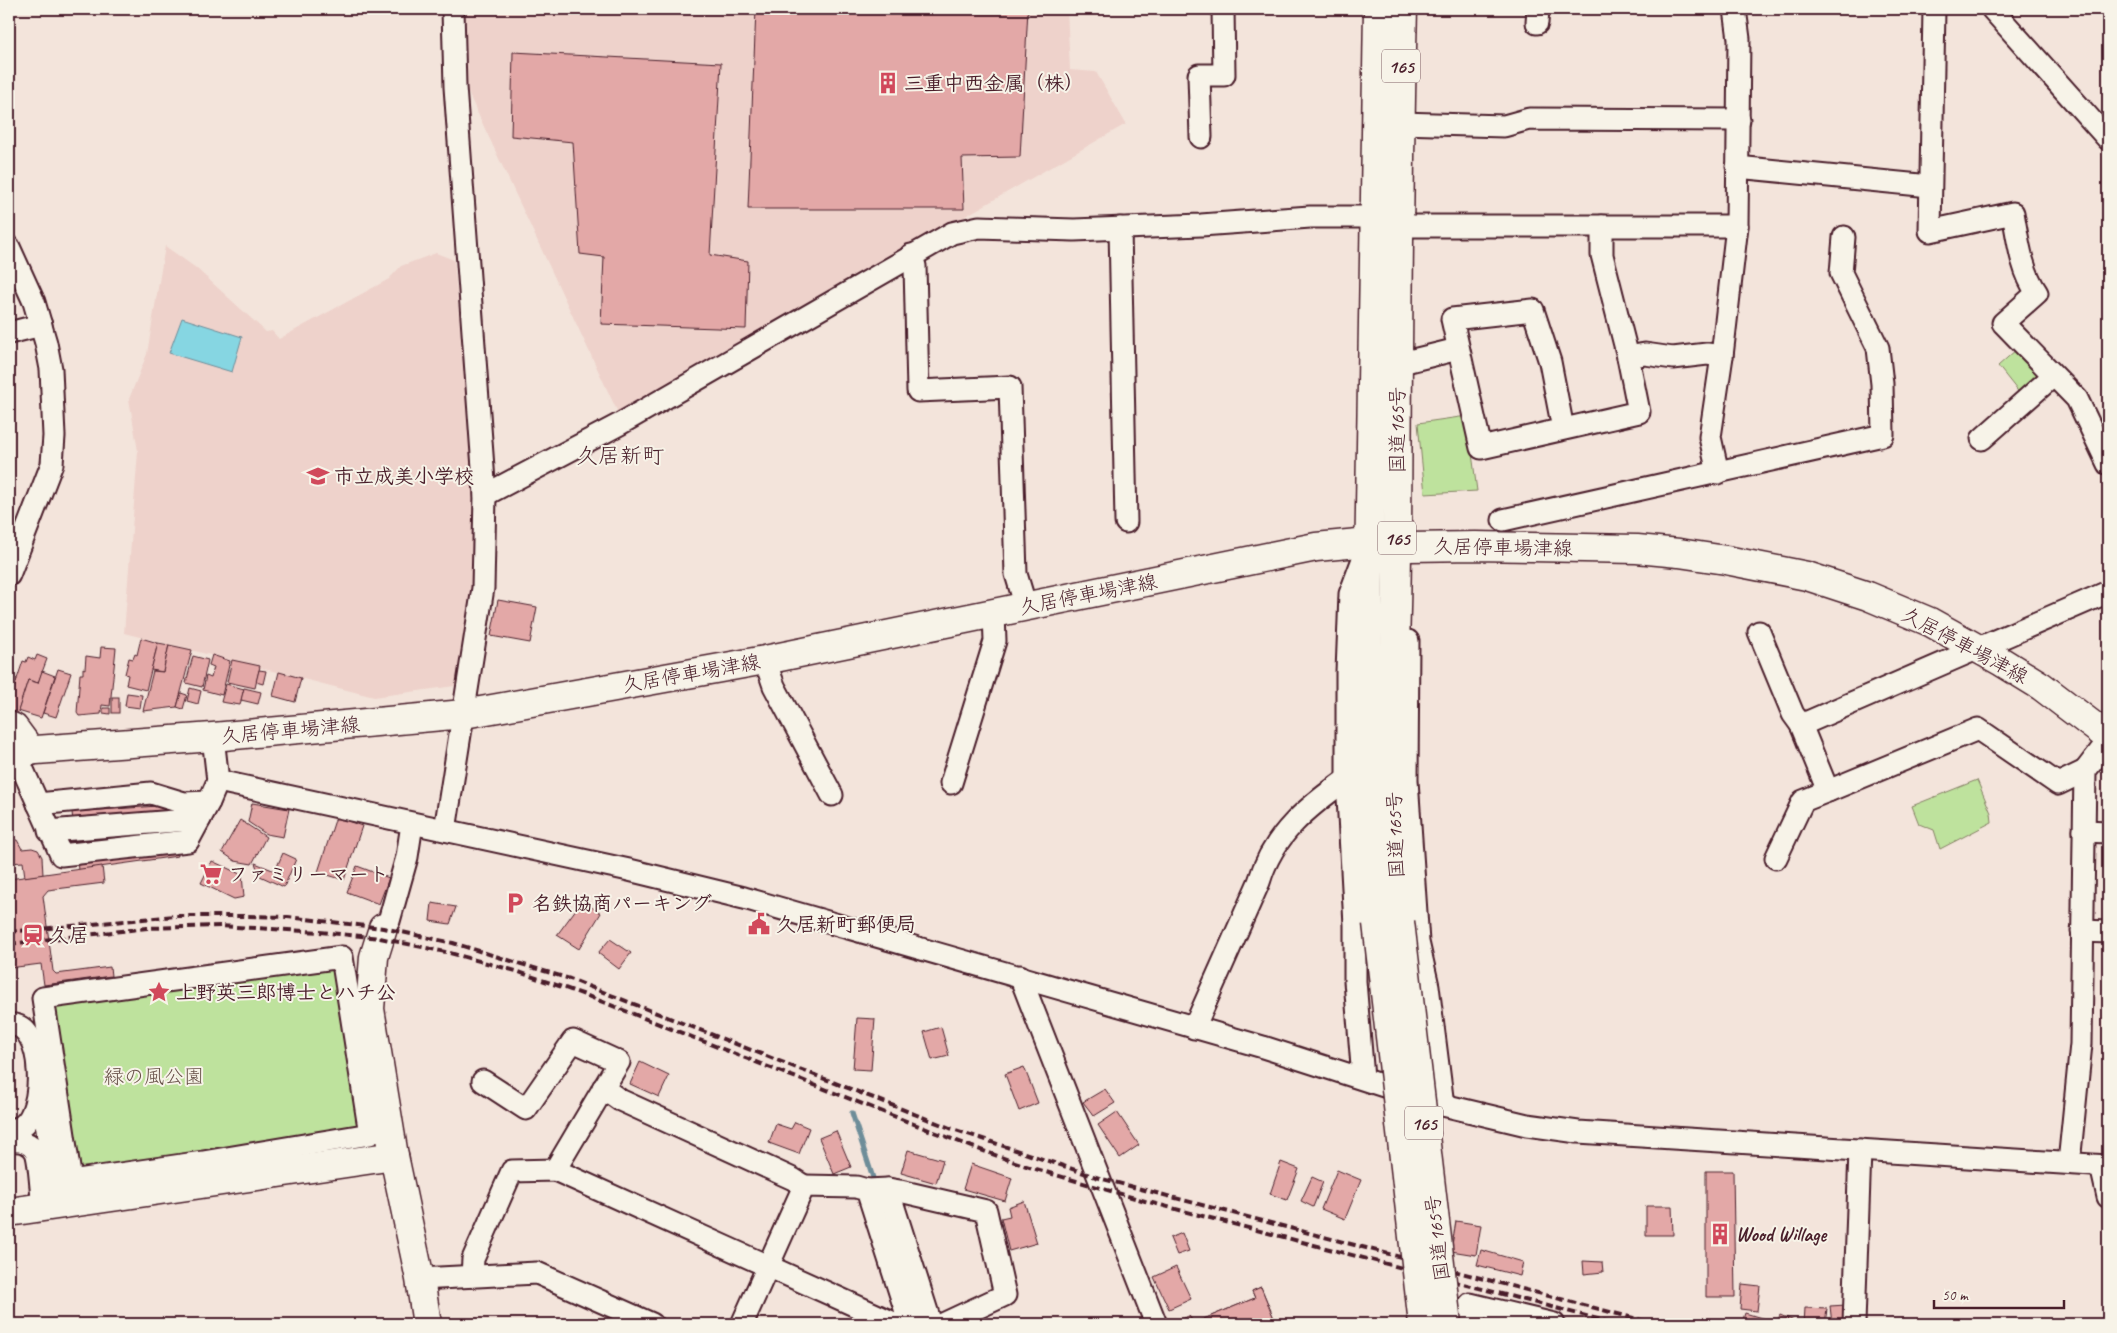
<svg xmlns="http://www.w3.org/2000/svg" width="2117" height="1333" viewBox="0 0 2117 1333" font-family="Caveat,'Klee One',sans-serif">
  <rect width="100%" height="100%" fill="#f3e4db"/>
  <filter id="ink" filterUnits="userSpaceOnUse"><feTurbulence type="fractalNoise" baseFrequency=".02" numOctaves="2"/><feDisplacementMap in="SourceGraphic" scale="10" xChannelSelector="R" yChannelSelector="G"/><feConvolveMatrix kernelMatrix="1 2 1 2 8 2 1 2 1" color-interpolation-filters="sRGB"/></filter>
  <g filter="url(#ink)">
    <!-- built -->
    <g fill="#eed2cb">
      <path d="M462 9H1067L1070 70 1096 72 1126 124 619 415 464 84Z"/>
      <path d="M165 246 196 268 266 332 272 331 279 339 389 279 401 266 436 253 454 260 470 438 474 437 477 528 474 590 462 685 374 697 124 633 138 451 129 399 147 354Z"/>
    </g>
    <!-- green -->
    <g fill="#bee29d" stroke="#848064">
      <path d="M2017 349 2039 372 2036 381 2021 395 1998 366Z"/>
      <path d="M1467 416 1477 491 1425 494 1418 423Z"/>
      <path d="M1977 780 1991 813 1992 822 1940 849 1934 830 1919 824 1912 806Z"/>
      <path d="M342 957 370 1134 71 1181 43 998Z"/>
    </g>
    <!-- water -->
    <path fill="#86d6e2" stroke="#6e8d99" d="M182 318 242 337 232 372 169 353Z"/>
    <g fill="none" stroke-linecap="round" stroke-linejoin="round">
      <!-- stream -->
      <path stroke="#6e8d99" stroke-width="5" d="M852 1113 875 1184"/>
    </g>
    <!-- building -->
    <g fill="#e3a8a7" stroke="#4a1f2b">
      <path d="M756 9H1028L1020 157 962 158 964 209H748Z"/>
      <path d="M513 52 721 63 710 255 748 261 746 329 601 324 604 257 580 254 573 142 511 136Z"/>
      <path d="M498 600 537 607 530 643 491 636Z"/>
      <path d="M141 638 158 643 146 690 126 685 128 675 125 674 129 658 133 659 135 654 137 655Z"/>
      <path d="M158 643 169 645 163 672 151 670Z"/>
      <path d="M169 645 192 650 177 707 143 711 153 671 163 672Z"/>
      <path d="M101 647 116 648 110 706 102 705 101 714 79 716 77 713 80 674H83V668L85 669 86 656 100 658Z"/>
      <path d="M37 655 47 659 38 683 28 680 17 715 9 712V703L23 661 26 662 28 657 35 660Z"/>
      <path d="M212 655 230 661 222 695 203 690 206 676 211 678 214 667 209 665Z"/>
      <path d="M193 656 208 660 202 687 186 683Z"/>
      <path d="M232 660 260 666 255 688 227 682Z"/>
      <path d="M58 669 71 673 56 717 43 713Z"/>
      <path d="M259 670 266 671 263 684 256 682Z"/>
      <path d="M42 671 55 676 41 718 18 711 28 680 38 683Z"/>
      <path d="M279 672 301 678 295 702 273 696Z"/>
      <path d="M9 676 17 679 9 703Z"/>
      <path d="M226 684 244 689 240 705 221 702Z"/>
      <path d="M190 688 201 691 198 704 187 701Z"/>
      <path d="M244 688 261 692 258 704 241 700Z"/>
      <path d="M127 693 142 695 140 708 125 706Z"/>
      <path d="M181 693 187 695 183 709 177 707Z"/>
      <rect x="112" y="697" width="7" height="16"/>
      <path d="M103 708H110V714L103 713Z"/>
      <path d="M252 803 289 809 283 837 266 834 248 822Z"/>
      <path d="M172 805 178 856 78 870 72 812Z"/>
      <path d="M336 817 362 826 344 880 318 872Z"/>
      <path d="M240 820 266 837 252 864 235 861 222 852Z"/>
      <path d="M9 831 11 840H17L22 849 32 848 38 850 42 857 43 875 25 877 23 862 9 863Z"/>
      <path d="M283 853 296 859 284 887 260 876 255 863 275 871Z"/>
      <path d="M212 861 242 875 244 897 234 899 201 883Z"/>
      <path d="M102 866 104 883 48 890 43 896 53 971 56 974 110 967 111 976 44 985 41 964 9 968V879Z"/>
      <path d="M357 866 389 878 379 904 347 892Z"/>
      <path d="M582 901 601 913 579 949 557 935Z"/>
      <path d="M432 903 456 907 450 924 430 921Z"/>
      <path d="M610 939 631 953 619 969 598 953Z"/>
      <path d="M857 1018 875 1019 871 1070 853 1069Z"/>
      <path d="M941 1027 949 1056 932 1060 924 1032Z"/>
      <path d="M640 1062 669 1076 659 1097 630 1084Z"/>
      <path d="M1024 1067 1038 1103 1019 1111 1005 1074Z"/>
      <path d="M1105 1089 1115 1103 1094 1116 1083 1102Z"/>
      <path d="M1117 1112 1139 1145 1120 1158 1098 1125Z"/>
      <path d="M795 1122 809 1128 799 1154 769 1143 776 1124 791 1129Z"/>
      <path d="M836 1131 851 1167 834 1174 819 1138Z"/>
      <path d="M908 1150 943 1160 936 1183 901 1173Z"/>
      <path d="M1281 1162 1299 1169 1287 1200 1270 1194Z"/>
      <path d="M971 1164 1012 1178 1005 1201 963 1189Z"/>
      <path d="M1337 1170 1361 1180 1345 1219 1321 1209Z"/>
      <path d="M1706 1171H1733L1735 1297H1706Z"/>
      <path d="M1312 1177 1323 1182 1313 1207 1301 1201Z"/>
      <path d="M1024 1201 1037 1243 1009 1251 1001 1218 1010 1216 1008 1207Z"/>
      <path d="M1646 1206H1672L1673 1235H1646Z"/>
      <path d="M1456 1221 1481 1225 1476 1255 1451 1251Z"/>
      <path d="M1182 1233 1189 1251 1177 1255 1170 1238Z"/>
      <path d="M1481 1250 1523 1262 1520 1276 1477 1265Z"/>
      <path d="M1583 1261 1602 1262 1603 1272 1584 1274Z"/>
      <path d="M1176 1267 1191 1299 1169 1309 1154 1277Z"/>
      <path d="M1742 1284 1760 1286 1757 1311 1740 1309Z"/>
      <path d="M1261 1287 1275 1321 1266 1324H1171L1189 1316 1194 1323 1255 1298 1252 1291Z"/>
      <path d="M1261 1287 1275 1321 1266 1324H1171L1189 1316 1194 1323 1255 1298 1252 1291Z"/>
      <path d="M1846 1305 1848 1324H1832L1830 1306Z"/>
      <path d="M1805 1308 1827 1309 1825 1324H1804Z"/>
      <path d="M1745 1313 1765 1319 1764 1324 1742 1323Z"/>
      <path d="M1780 1315 1799 1323 1798 1324H1776Z"/>
    </g>
    <g fill="none" stroke-linecap="round" stroke-linejoin="round">
      <!-- street casing -->
      <g stroke="#4a1f2b" stroke-width="25">
        <g id="street">
          <path d="M1934 9 1930 231 2013 213C2018 240 2021 270 2037 293L2003 323 2077 399 2108 464"/>
          <path d="M1992 9 2108 139"/>
          <path d="M1537 23 1538 9"/>
          <path d="M1400 123 1504 126 1529 119 1739 120"/>
          <path d="M1201 137 1199 75H1224L1223 9"/>
          <path d="M1737 167 1930 186"/>
          <path d="M1399 226H1737"/>
          <path d="M1120 228 1126 522"/>
          <path d="M9 247 34 302 46 343 51 369 54 436 52 464 9 575"/>
          <path d="M911 255 915 266 918 391 1010 387 1016 574 1026 607"/>
          <path d="M9 333 41 325"/>
          <path d="M1628 357 1645 354 1673 358 1707 354 1722 356"/>
          <path d="M1401 363 1458 349"/>
          <path d="M1563 429 1550 362 1533 310 1452 319 1481 448 1639 412 1628 357 1602 255V226"/>
          <path d="M1982 439 2053 376"/>
          <path d="M1718 473 1710 437 1722 356 1737 226 1739 39 1735 9"/>
          <path d="M485 495 620 424 952 233 979 227 1074 230 1201 225 1310 217H1375"/>
          <path d="M1503 520 1883 435 1882 384 1878 348 1841 273 1844 237"/>
          <path d="M1759 632 1793 714 1801 725 2108 592"/>
          <path d="M1408 641 1407 780 1418 942 1428 986 1443 1105"/>
          <path d="M765 660 774 686 832 795"/>
          <path d="M1801 725 1828 791 1978 729 2058 784 2085 771"/>
          <path d="M213 737 218 781 629 870 744 898 1263 1047 1443 1105 1527 1125 1578 1132 2108 1166"/>
          <path d="M15 752 61 855 188 841 209 802 218 781"/>
          <path d="M951 783 995 641 994 613"/>
          <path d="M38 804 151 793 184 803 209 802"/>
          <path d="M445 830 483 588 485 495 455 87 453 9"/>
          <path d="M49 831 200 819"/>
          <path d="M2084 831 2108 832"/>
          <path d="M1776 858 1803 801 1828 791"/>
          <path d="M383 928 389 921 407 857 412 824"/>
          <path d="M2082 931 2108 932"/>
          <path d="M342 957 370 1134 203 1162 71 1181 43 998Z"/>
          <path d="M1020 976 1156 1324"/>
          <path d="M9 1025C45 1020 47 1115 20 1127 17 1129 12 1129 9 1129"/>
          <path d="M1194 1028 1259 882C1273 834 1308 807 1347 779"/>
          <path d="M38 1068 58 1205"/>
          <path d="M1363 1078 1355 981V925L1347 779V672L1350 594 1365 554"/>
          <path d="M483 1081 526 1109 573 1041 619 1062 555 1170"/>
          <path d="M603 1088 620 1100 793 1179 804 1186"/>
          <path d="M9 1141C19 1140 31 1142 36 1152 40 1162 41 1195 43 1207"/>
          <path d="M2069 1163 2081 1044 2085 771 2108 741"/>
          <path d="M2101 1166 2108 1197"/>
          <path d="M888 1189 931 1324"/>
          <path d="M867 1190 888 1189 900 1191 986 1211 1005 1295 943 1324"/>
          <path d="M472 1276 473 1259 512 1171 555 1170 896 1324"/>
          <path d="M420 1279 537 1273 652 1324"/>
          <path d="M742 1324 804 1186 856 1187 867 1190 910 1324"/>
          <path d="M1473 1324 1470 1304 1554 1324"/>
          <path d="M1854 1324 1860 1150"/>
        </g>
      </g>
      <!-- secondary casing -->
      <g stroke="#4a1f2b" stroke-width="31">
        <g id="secondary">
          <path d="M9 726 14 728 31 751"/>
          <path d="M9 752 213 737 464 714 765 660 1316 547 1369 542 1409 547 1475 546 1637 549 1679 553 1726 560 1807 576 1868 596 1930 622 2002 662 2041 686 2108 737"/>
          <path d="M383 928 374 957 370 1009 394 1156 420 1279 427 1324"/>
          <path d="M9 1212 394 1156"/>
        </g>
      </g>
      <!-- highway casing -->
      <g stroke="#4a1f2b" stroke-width="31">
        <g id="highway">
          <path d="M1400 922C1398 890 1394 858 1393 826 1390 731 1397 636 1397 541 1398 364 1398 186 1403 9"/>
          <path d="M1377 923 1368 840 1366 758 1378 9"/>
        </g>
      </g>
      <!-- street -->
      <use href="#street" stroke="#f7f3e8" stroke-width="21"/>
      <!-- secondary -->
      <use href="#secondary" stroke="#f7f3e8" stroke-width="28"/>
      <!-- highway -->
      <use href="#highway" stroke="#f7f3e8" stroke-width="28"/>
      <!-- rail -->
      <g stroke="#4a1f2b" stroke-width="4" stroke-dasharray="8 4" stroke-linecap="butt">
        <path d="M9 932 175 916H244L288 917 383 928 453 943 570 979 950 1128 1099 1178 1656 1324"/>
        <path d="M9 944 147 928 221 926 320 932 380 938 450 953 516 971 585 995 975 1148 1032 1168 1145 1201 1617 1324"/>
      </g>
      <!-- highway-bridge casing -->
      <g stroke="#4a1f2b" stroke-width="31" stroke-linecap="butt">
        <g id="highway-bridge">
          <path d="M1400 922 1447 1324"/>
          <path d="M1377 923 1423 1324"/>
        </g>
      </g>
      <!-- highway-bridge -->
      <use href="#highway-bridge" stroke="#f7f3e8" stroke-width="28"/>
    </g>
  </g>
  <!-- icons -->
  <defs>
    <g id="building-bare" transform="scale(1.725)"><path d="M-4-6H4V6H1V3H-1V6H-4ZM-2.5-4.3h1.7v1.8h-1.7ZM.8-4.3h1.7v1.8H.8ZM-2.5-1h1.7V.8h-1.7ZM.8-1h1.7V.8H.8Z" fill="#d1495b" stroke="#f7f3e8" stroke-width="2.5" paint-order="stroke"/></g>
    <g id="school-bare" transform="scale(1.725)"><path d="M0-5L7-2L0 1L-7-2ZM-4 1L0 2.5L4 1V4Q0 6-4 4Z" fill="#d1495b" stroke="#f7f3e8" stroke-width="2.5" paint-order="stroke"/></g>
    <g id="supermarket-bare" transform="scale(1.725)"><path d="M-6-5.5h2.5l.6 2H6L4.5 2H-2.5L-4.4-4H-6ZM-1.5 3.2a1.3 1.3 0 1 0 .1 0ZM3 3.2a1.3 1.3 0 1 0 .1 0Z" fill="#d1495b" stroke="#f7f3e8" stroke-width="2.5" paint-order="stroke"/></g>
    <g id="parking-bare" transform="scale(1.725)"><path d="M-3.5-5.5H1a3.5 3.5 0 0 1 0 7H-1V5.5H-3.5ZM-1-3.4V-.6H.8a1.4 1.4 0 0 0 0-2.8Z" fill="#d1495b" stroke="#f7f3e8" stroke-width="2.5" paint-order="stroke"/></g>
    <g id="civic-bare" transform="scale(1.725)"><path d="M-.6-6.5H3V-4.5H.6V-3L4-1V1h2V6H-6V1h2V-1L-.6-3ZM-1.2 2.5V6h2.4V2.5Z" fill="#d1495b" stroke="#f7f3e8" stroke-width="2.5" paint-order="stroke"/></g>
    <g id="station-bare" transform="scale(1.725)"><path d="M-3-6H3Q5-6 5-4V2Q5 4 3 4L4.5 6H3L1.5 4h-3L-3 6H-4.5L-3 4Q-5 4-5 2V-4Q-5-6-3-6ZM-3.5-4v3h7v-3ZM-3.5 1v1.5H-2V1ZM2 1v1.5H3.5V1Z" fill="#d1495b" stroke="#f7f3e8" stroke-width="2.5" paint-order="stroke"/></g>
    <g id="sight-bare" transform="scale(1.725)"><path d="M0-6L1.8-2.2L6-1.7L2.9 1.2L3.7 5.4L0 3.3L-3.7 5.4L-2.9 1.2L-6-1.7L-1.8-2.2Z" fill="#d1495b" stroke="#f7f3e8" stroke-width="2.5" paint-order="stroke"/></g>
  </defs>
  <g fill-rule="evenodd">
    <use href="#building-bare" x="888" y="83"/>
    <use href="#school-bare" x="318" y="476"/>
    <use href="#supermarket-bare" x="211" y="874"/>
    <use href="#parking-bare" x="515" y="903"/>
    <use href="#civic-bare" x="759" y="924"/>
    <use href="#station-bare" x="33" y="935"/>
    <use href="#sight-bare" x="159" y="992"/>
    <use href="#building-bare" x="1720" y="1234"/>
  </g>
  <g text-anchor="middle" stroke-width="4" stroke-linejoin="round" paint-order="stroke">
    <!-- shield labels -->
    <g fill="#f7f3e8" stroke="#7e5f64" stroke-width="1">
      <rect x="1382" y="49.5" width="38" height="33" rx="4"/>
      <rect x="1378" y="521.5" width="38" height="33" rx="4"/>
      <rect x="1405" y="1106.5" width="38" height="33" rx="4"/>
    </g>
    <g font-size="19" font-weight="bold" fill="#4a1f2b">
      <text x="1401" y="73">165</text>
      <text x="1397" y="545">165</text>
      <text x="1424" y="1130">165</text>
    </g>
    <!-- poi labels -->
    <g font-size="20" font-weight="bold" fill="#4a1f2b" stroke="#f7f3e8" text-anchor="start">
      <text x="904" y="90">三重中西金属（株）</text>
      <text x="334" y="483">市立成美小学校</text>
      <text x="228" y="881">ファミリーマート</text>
      <text x="532" y="910">名鉄協商パーキング</text>
      <text x="776" y="931">久居新町郵便局</text>
      <text x="49" y="942">久居</text>
      <text x="176" y="999">上野英三郎博士とハチ公</text>
      <text x="1736" y="1241">Wood Willage</text>
    </g>
    <!-- street labels -->
    <g font-size="20" fill="#4a1f2b" stroke="#f7f3e8">
      <text transform="translate(1397 430) rotate(-90)" y="7">国道165号</text>
      <text transform="translate(1503 547) rotate(1)" y="7">久居停車場津線</text>
      <text transform="translate(1088 594) rotate(-11)" y="7">久居停車場津線</text>
      <text transform="translate(1965 645) rotate(28)" y="7">久居停車場津線</text>
      <text transform="translate(691 673) rotate(-10)" y="7">久居停車場津線</text>
      <text transform="translate(290 730) rotate(-5)" y="7">久居停車場津線</text>
      <text transform="translate(1395 835) rotate(-92)" y="7">国道165号</text>
      <text transform="translate(1437 1238) rotate(-97)" y="7">国道165号</text>
    </g>
    <!-- park labels -->
    <g font-size="20" fill="#675048" stroke="#f7f3e8">
      <text x="154" y="1083">緑の風公園</text>
    </g>
    <!-- quarter labels -->
    <g font-size="22" fill="#4a1f2b" stroke="#f7f3e8">
      <text x="620" y="463">久居新町</text>
    </g>
  </g>
  <!-- margin -->
  <rect width="2117" height="1333" fill="none" stroke="#f7f3e8" stroke-width="30"/>
  <rect x="15" y="15" width="2087" height="1303" fill="none" stroke="#4a1f2b" stroke-width="2" filter="url(#ink)"/>
  <!-- scale -->
  <path d="M1934 1300v8h130v-8" fill="none" stroke="#4a1f2b" stroke-width="2.5"/>
  <text x="1942" y="1300" font-size="15" fill="#4a1f2b" stroke="#f7f3e8" stroke-width="4" paint-order="stroke">50 m</text>
</svg>
